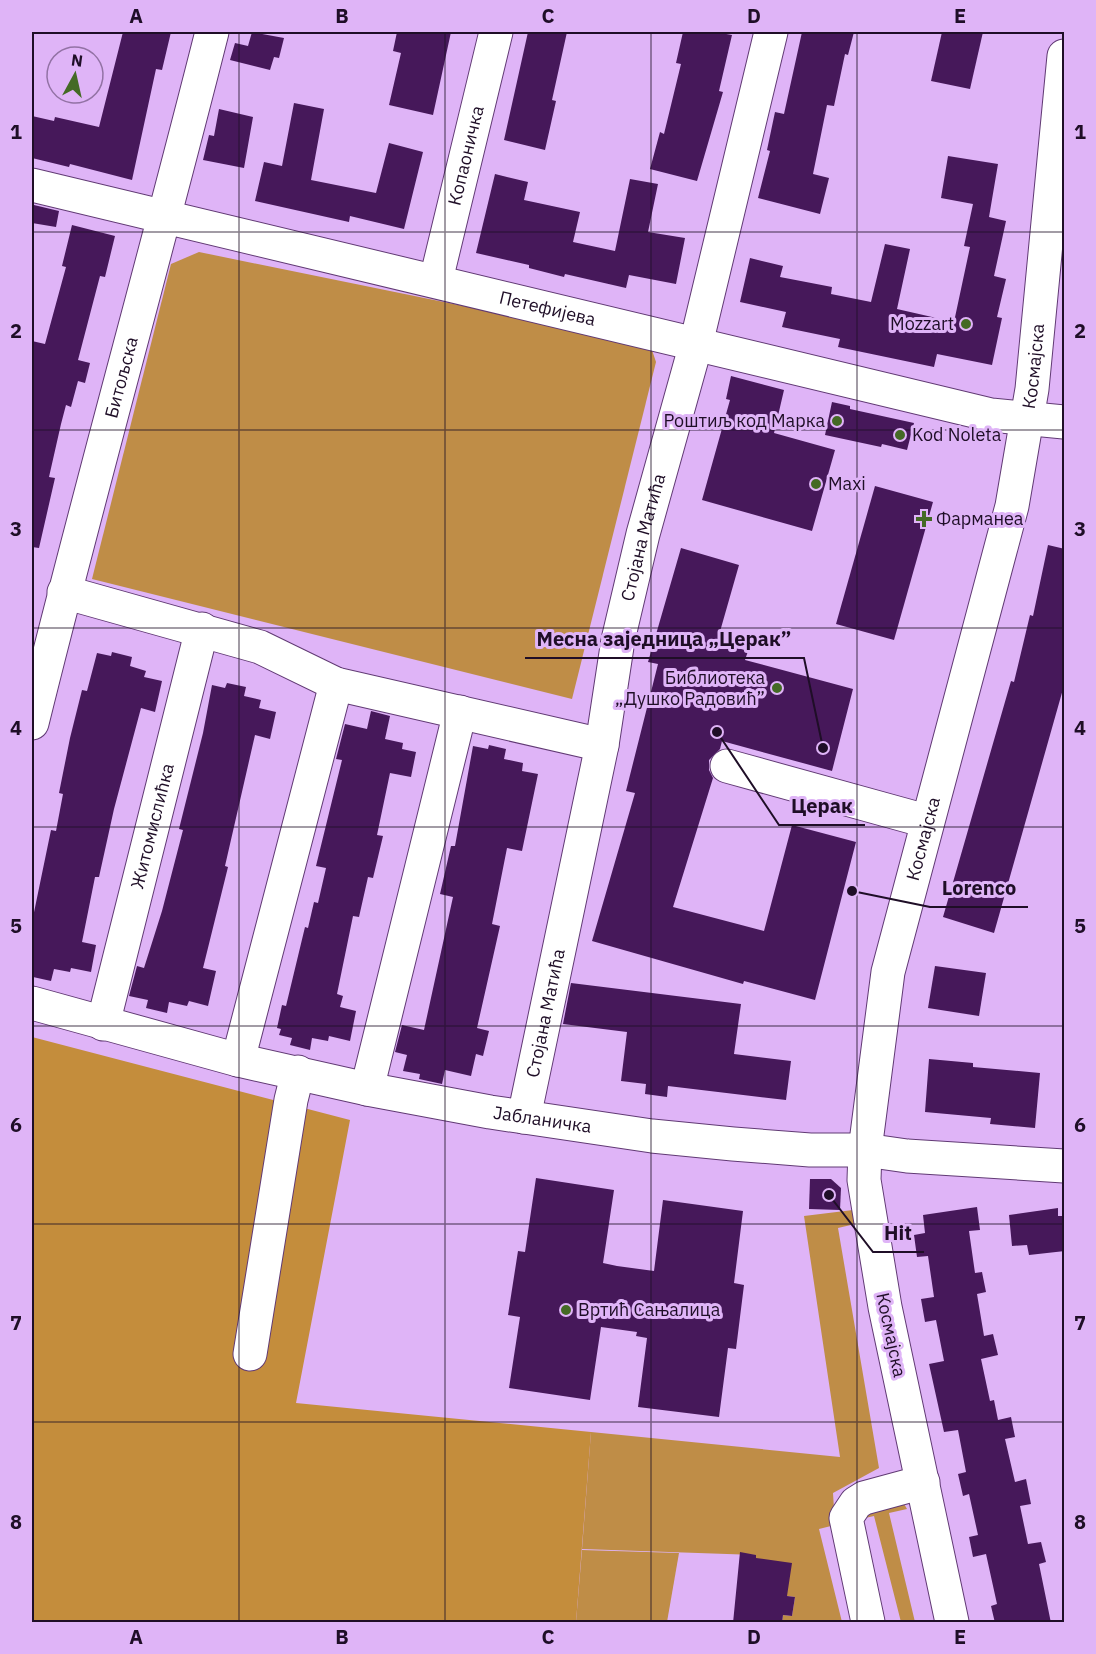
<svg xmlns="http://www.w3.org/2000/svg" width="1096" height="1654" viewBox="0 0 1096 1654" font-family="'IBM Plex Sans',sans-serif">
  <rect width="100%" height="100%" fill="#dfb4f7"/>
  <!-- green -->
  <g fill="#bf8d47">
    <path d="M199 252 650 344 656 362 572 699 92 579 171 264Z"/>
    <path d="M853 1210 855 1224 838 1228 879 1468 833 1493 835 1525 819 1529 842 1622H782L783 1615 792 1616 795 1597 787 1596 756 1559V1555L582 1549 591 1432 840 1457 804 1216Z"/>
    <path d="M903 1502 907 1509 889 1513 915 1622H901L874 1516 865 1518 872 1508Z"/>
    <path d="M582 1550 679 1553 667 1622H576Z"/>
  </g>
  <!-- forest -->
  <path fill="#c48d3c" d="M32 1037 350 1120 296 1403 591 1432 576 1622H32Z"/>
  <!-- building -->
  <g fill="#46185a">
    <path d="M123 32H171L162 70 156 69 132 180 70 164 69 167 32 158V116L54 121 55 117 99 127Z"/>
    <path d="M252 32 284 38 279 58 274 57 270 70 230 60 235 43 248 46Z"/>
    <path d="M397 32H451L433 115 389 105 401 53 393 51Z"/>
    <path d="M528 32H567L552 100 556 101 545 150 504 140Z"/>
    <path d="M683 32H715L732 35 719 91 723 92 697 181 650 169 660 132 664 134 681 64 676 63Z"/>
    <path d="M802 32H854L848 55 845 54 834 106 827 105 813 174 829 178 820 214 758 198 770 151 767 150 775 112 784 114Z"/>
    <path d="M942 32H983L970 89 931 81Z"/>
    <path d="M294 103 324 109 311 180 376 193 389 143 423 152 404 229 350 216 349 222 255 201 264 162 282 166Z"/>
    <path d="M219 109 253 117 244 168 203 160 209 135 214 136Z"/>
    <path d="M948 156 998 164 989 217 1006 221 994 276 1006 279 997 317 1002 318 992 365 937 354 934 367 838 347 840 339 782 327 786 312 740 302 750 258 783 266 780 277 832 287 831 294 871 302 885 244 910 249 897 309 954 322 970 247 964 246 973 204 941 198Z"/>
    <path d="M495 174 528 182 524 200 580 212 573 242 615 251 630 179 658 184 648 232 685 238 676 284 629 275 626 288 565 274 564 277 529 268V265L476 253Z"/>
    <path d="M34 205 59 211 56 227 32 223Z"/>
    <path d="M72 225 115 236 105 277 100 276 78 360 90 363 85 383 78 381 71 407 66 405 61 424 49 477 55 478 39 548 32 547V341L45 344 66 267 62 266Z"/>
    <path d="M731 376 784 390 774 433 835 450 812 531 702 500 730 400 726 399Z"/>
    <path d="M832 402 850 406V409L914 423 907 450 882 444 881 447 825 435Z"/>
    <path d="M875 486 933 502 894 640 836 624Z"/>
    <path d="M1048 545 1065 549V682L994 933 943 917 1011 681 1014 682 1030 615 1033 616Z"/>
    <path d="M681 548 739 565 717 642 748 651 745 660 853 689 832 771 722 741 720 749 709 760V770L713 778 673 907 764 931 792 825 856 842 815 1000 744 981 743 984 592 941 635 793 626 791 658 664 648 662Z"/>
    <path d="M112 652 132 657 130 666 146 671 144 677 162 681 155 712 141 708 114 809 99 877H95L82 942 96 945 91 972 71 968 70 972 54 969 51 981 33 977 32 922 51 830 56 831 63 794 59 793 70 738 82 690 87 691 97 653 111 656Z"/>
    <path d="M227 683 246 687 244 696 261 700 259 708 276 712 270 739 255 735 225 866 228 867 203 968 216 971 208 1006 189 1001 187 1006 169 1002 167 1013 146 1008 148 1000 129 996 137 966 144 968 162 911 183 830 179 829 203 733 212 685 225 688Z"/>
    <path d="M371 711 390 716 385 739 403 743 402 749 416 752 411 777 390 773 377 835 383 836 373 878 368 877 359 917 353 916 337 994 343 996 340 1007 356 1011 350 1041 329 1036 328 1041 312 1038 310 1050 290 1045 292 1038 279 1035 281 1029 277 1028 282 1005 286 1006 305 927 308 928 314 902 318 903 326 868 316 866 342 760 336 759 345 724 367 729Z"/>
    <path d="M489 745 506 749 504 759 523 763 522 771 538 774 522 851 507 848 492 924 500 926 477 1028 489 1031 483 1056 476 1054 471 1076 445 1070 442 1084 419 1079 420 1074 403 1071 407 1055 395 1052 402 1025 424 1030 453 897 440 894 451 846H455L473 746 488 749Z"/>
    <path d="M935 966 986 973 979 1016 928 1008Z"/>
    <path d="M571 983 741 1004 734 1054 791 1061 786 1100 668 1086 667 1097 645 1094 646 1084 621 1081 627 1032 563 1024Z"/>
    <path d="M929 1059 973 1063V1067L1040 1073 1035 1128 990 1124 991 1118 925 1112Z"/>
    <path d="M536 1178 614 1190 603 1263 617 1266 654 1271 663 1200 743 1211 734 1283 744 1285 736 1349 728 1348 719 1417 638 1407 647 1338 636 1336 637 1332 601 1327 590 1400 509 1388 520 1317 508 1315 518 1251 525 1252Z"/>
    <path d="M810 1179H831L841 1188 840 1210 809 1209Z"/>
    <path d="M977 1207 980 1230 969 1231 975 1273 982 1272 986 1292 977 1294 984 1336 993 1334 998 1355 981 1359 990 1401 994 1400 998 1420 1011 1417 1015 1437 1005 1439 1015 1482 1026 1479 1031 1504 1020 1506 1028 1544 1041 1542 1046 1562 1039 1564 1051 1623H995L991 1606 997 1604 986 1554 973 1557 969 1537 978 1535 969 1494 963 1496 958 1474 966 1472 958 1430 944 1432 929 1364 944 1361 936 1320 925 1322 921 1299 934 1297 928 1256 917 1257 914 1235 925 1233 923 1215Z"/>
    <path d="M1058 1208V1216H1065V1251L1029 1255 1027 1245 1012 1246 1009 1215Z"/>
    <path d="M740 1552 756 1555V1558L792 1563 787 1596 795 1597 792 1616 783 1615 782 1623H733Z"/>
  </g>
  <g fill="none" stroke-linecap="round" stroke-linejoin="round">
    <!-- minor casing -->
    <g stroke="#613a74" stroke-width="35">
      <g id="minor">
        <path id="s1" d="M32 185 991 415 1064 422"/>
        <path id="s2" d="M436 280 496 32"/>
        <path d="M64 592 260 647 336 684 602 745"/>
        <path id="s3" d="M32 723C89 492 154 262 212 32"/>
        <path d="M727 766 926 821"/>
        <path id="s4" d="M32 1003 238 1060 367 1089 490 1112 652 1136 733 1144 810 1150H865L907 1156 1064 1166"/>
        <path id="s5" d="M103 1024 202 629"/>
        <path d="M238 1060 336 684"/>
        <path d="M367 1089 460 712"/>
        <path id="s6" d="M524 1117 602 745 618 640 643 534 696 344 771 32"/>
        <path d="M250 1354 291 1100 298 1072"/>
        <path d="M868 1622 846 1518 856 1503 864 1498 923 1482"/>
        <path id="s7" d="M952 1622 885 1307 864 1180 865 1150 888 972 1012 506 1032 389 1064 56"/>
      </g>
    </g>
    <!-- minor -->
    <use href="#minor" stroke="#fff" stroke-width="33"/>
  </g>
  <!-- grid -->
  <path fill="none" stroke="#1f0e27" stroke-width="1.5" stroke-opacity="0.55" d="M239 32V1622M445 32V1622M651 32V1622M857 32V1622M32 232H1064M32 430H1064M32 628H1064M32 827H1064M32 1026H1064M32 1224H1064M32 1422H1064"/>
  <!-- markers -->
  <g fill="#446a25" stroke="#dfb4f7" stroke-width="2">
    <circle cx="966" cy="324" r="6"/>
    <circle cx="837" cy="421" r="6"/>
    <circle cx="900" cy="435" r="6"/>
    <circle cx="816" cy="484" r="6"/>
    <path d="M921 510h6v6h6v6h-6v6h-6v-6h-6v-6h6z"/>
    <circle cx="777" cy="688" r="6"/>
    <circle cx="566" cy="1310" r="6"/>
  </g>
  <g text-anchor="middle" stroke-width="6" stroke-linejoin="round" paint-order="stroke">
    <!-- street labels -->
    <g font-size="18" fill="#1f0e27" stroke="#dfb4f7">
      <text dy="6" stroke="none"><textPath href="#s2" startOffset="128">Копаоничка</textPath></text>
      <text dy="6" stroke="none"><textPath href="#s1" startOffset="530">Петефијева</textPath></text>
      <text dy="6" stroke="none"><textPath href="#s7" startOffset="1284">Космајска</textPath></text>
      <text dy="6" stroke="none"><textPath href="#s3" startOffset="357">Битољска</textPath></text>
      <text dy="6" stroke="none"><textPath href="#s6" startOffset="592">Стојана Матића</textPath></text>
      <text dy="6" stroke="none"><textPath href="#s5" startOffset="204">Житомислићка</textPath></text>
      <text dy="6" stroke="none"><textPath href="#s7" startOffset="798">Космајска</textPath></text>
      <text dy="6" stroke="none"><textPath href="#s6" startOffset="106">Стојана Матића</textPath></text>
      <text dy="6" stroke="none"><textPath href="#s4" startOffset="524">Јабланичка</textPath></text>
      <text transform="translate(891 1335) rotate(78)" y="6">Космајска</text>
    </g>
    <!-- poi labels -->
    <g font-size="18" fill="#1f0e27" stroke="#dfb4f7" text-anchor="start">
      <text x="954" y="330" text-anchor="end">Mozzart</text>
      <text x="825" y="427" text-anchor="end">Роштиљ код Марка</text>
      <text x="912" y="441">Kod Noleta</text>
      <text x="828" y="490">Maxi</text>
      <text x="936" y="525">Фарманеа</text>
      <text x="765" y="684" text-anchor="end">Библиотека<tspan x="765" dy="21">„Душко Радовић”</tspan></text>
      <text x="578" y="1316">Вртић Сањалица</text>
    </g>
  </g>
  <!-- callouts -->
  <path fill="none" stroke="#1f0e27" stroke-width="2" d="M823 748L804 658H525M717 732L779 825H865M852 891L930 907H1028M829 1195L873 1252H924"/>
  <g fill="#1f0e27" stroke="#dfb4f7" stroke-width="2">
    <circle cx="823" cy="748" r="6"/>
    <circle cx="717" cy="732" r="6"/>
    <circle cx="852" cy="891" r="6"/>
    <circle cx="829" cy="1195" r="6"/>
  </g>
  <g font-size="20" text-anchor="middle" font-weight="bold" fill="#1f0e27" stroke="#dfb4f7" stroke-width="6" stroke-linejoin="round" paint-order="stroke">
    <text x="664" y="646">Месна заједница „Церак”</text>
    <text x="822" y="813">Церак</text>
    <text x="979" y="895">Lorenco</text>
    <text x="898" y="1240">Hit</text>
  </g>
  <!-- border -->
  <rect width="1096" height="1654" fill="none" stroke="#dfb4f7" stroke-width="66"/>
  <!-- north arrow -->
  <g transform="translate(75 75) rotate(8)"><circle r="28" fill="#dfb4f7" stroke="#9272a4" stroke-width="1.5"/>
  <path d="M0-4.5L10 22L0 15L-10 22Z" fill="#446a25"/>
  <text y="-9" font-size="16" font-weight="bold" text-anchor="middle" fill="#1f0e27">N</text>
  </g>
  <rect x="33" y="33" width="1030" height="1588" fill="none" stroke="#1f0e27" stroke-width="2"/>
  <g font-size="20" text-anchor="middle" font-weight="bold" fill="#1f0e27">
    <text x="136" y="23">A</text>
    <text x="342" y="23">B</text>
    <text x="548" y="23">C</text>
    <text x="754" y="23">D</text>
    <text x="960" y="23">E</text>
    <text x="16" y="139">1</text>
    <text x="1080" y="139">1</text>
    <text x="16" y="338">2</text>
    <text x="1080" y="338">2</text>
    <text x="16" y="536">3</text>
    <text x="1080" y="536">3</text>
    <text x="16" y="735">4</text>
    <text x="1080" y="735">4</text>
    <text x="16" y="933">5</text>
    <text x="1080" y="933">5</text>
    <text x="16" y="1132">6</text>
    <text x="1080" y="1132">6</text>
    <text x="16" y="1330">7</text>
    <text x="1080" y="1330">7</text>
    <text x="16" y="1529">8</text>
    <text x="1080" y="1529">8</text>
    <text x="136" y="1644">A</text>
    <text x="342" y="1644">B</text>
    <text x="548" y="1644">C</text>
    <text x="754" y="1644">D</text>
    <text x="960" y="1644">E</text>
  </g>
</svg>
